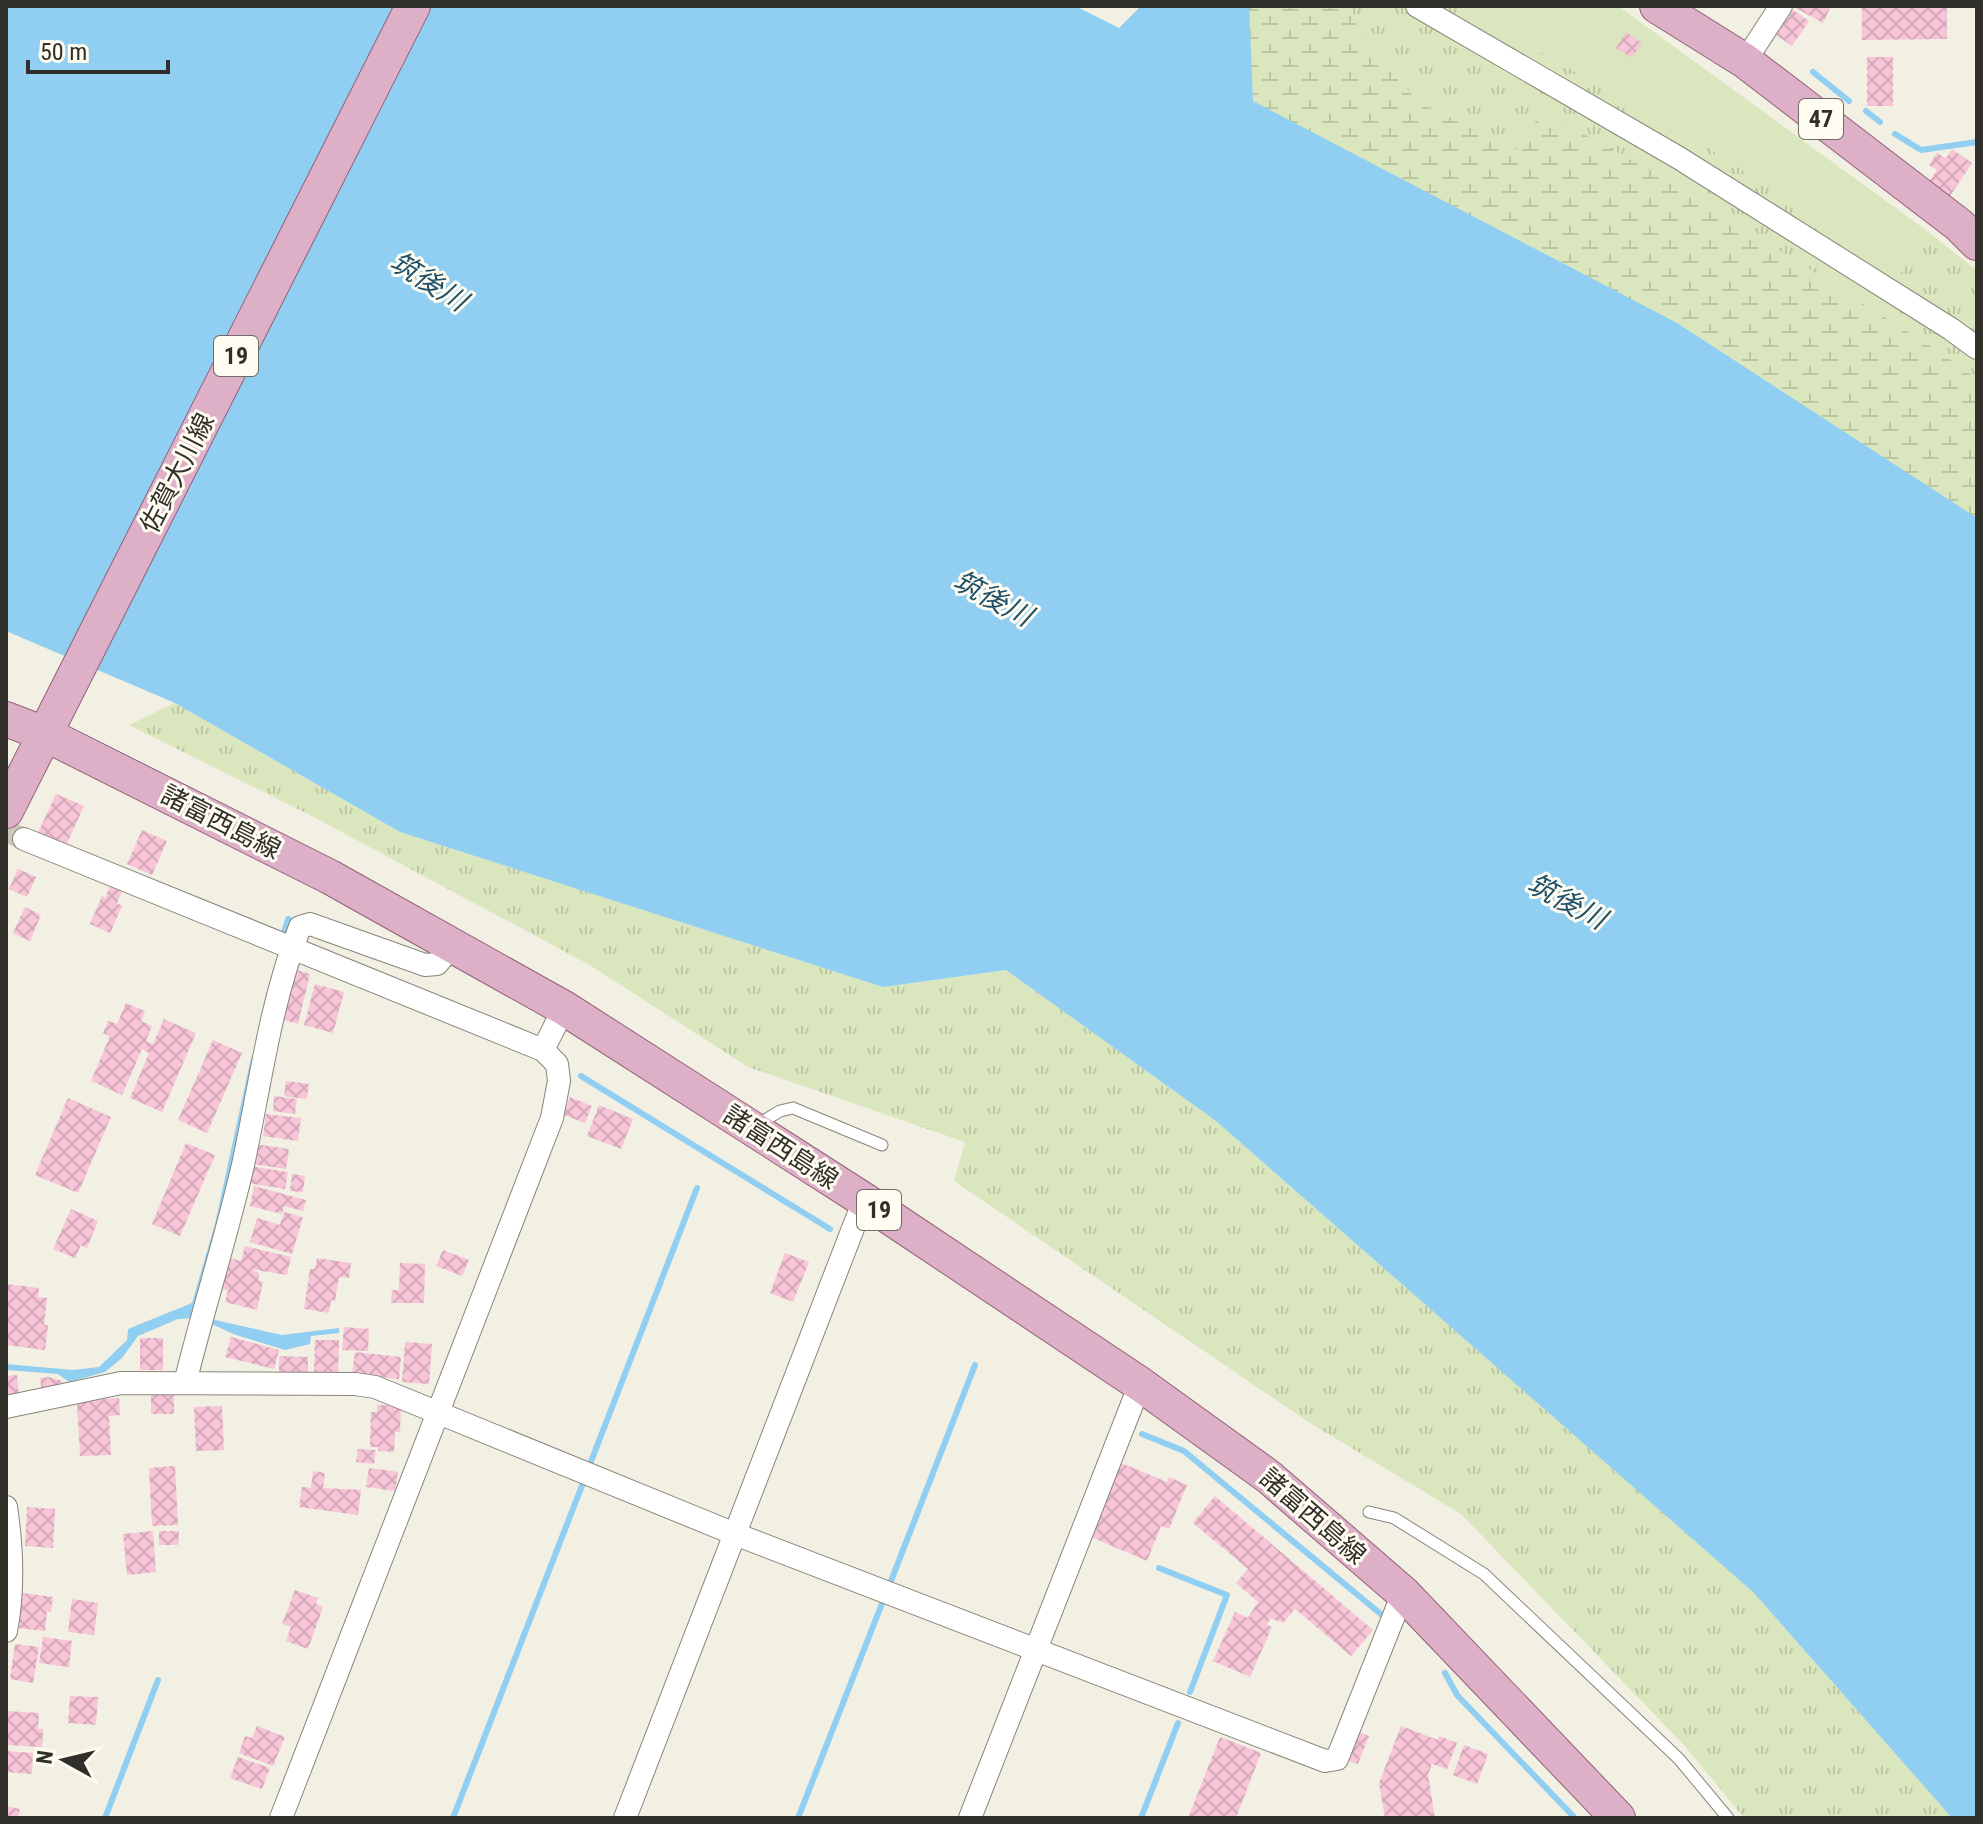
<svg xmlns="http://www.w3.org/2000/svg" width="1983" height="1824" viewBox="0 0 1983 1824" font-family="'Roboto Condensed','Noto Sans JP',sans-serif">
  <defs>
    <pattern id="grass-tufts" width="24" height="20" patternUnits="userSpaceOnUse" patternTransform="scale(2)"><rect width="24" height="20" fill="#dae6bd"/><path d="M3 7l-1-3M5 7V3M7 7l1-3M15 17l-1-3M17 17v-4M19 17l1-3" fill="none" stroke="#bbc6a3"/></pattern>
    <pattern id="wetland-marsh" width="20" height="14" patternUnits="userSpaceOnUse" patternTransform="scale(2)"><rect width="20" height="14" fill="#dae6bd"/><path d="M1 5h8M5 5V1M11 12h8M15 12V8" fill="none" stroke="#bbc6a3"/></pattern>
    <pattern id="building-cross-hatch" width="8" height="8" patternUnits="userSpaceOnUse" patternTransform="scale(2)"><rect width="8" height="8" fill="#f8c4d8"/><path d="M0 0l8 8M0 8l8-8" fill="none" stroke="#d5a9ba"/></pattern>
  </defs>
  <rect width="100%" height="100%" fill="#f2efe3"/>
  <!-- grass -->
  <g fill="url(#grass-tufts)">
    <path d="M1350 6H1412L1977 353V379L1935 349 1666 179 1543 112 1518 151 1419 103 1360 35Z"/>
    <path d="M1424 6H1459L1693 138 1900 272 1930 233 1977 271V341Z"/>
    <path d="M175 703 400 832 883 987 1006 970 1216 1121 1754 1593 1952 1818H1744L1684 1745 1461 1514 1310 1423 954 1181 965 1142 748 1067 588 964 310 815 129 725Z"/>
  </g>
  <!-- wetland -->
  <path fill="url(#wetland-marsh)" d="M1200 6H1350L1360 35 1419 103 1518 150 1542 111 1666 179 1935 349 1977 379V578L1189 139Z"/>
  <!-- pitch -->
  <path fill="#dae6bd" d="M1459 6H1618L1930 233 1901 273 1693 138Z"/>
  <!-- water -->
  <g fill="#90cff2">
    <path d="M6 6H1075L1119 28 1141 6H1249L1253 101 1677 323 1977 518V1818H1952L1754 1593 1216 1121 1006 970 883 987 400 832 175 703 6 631Z"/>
    <path d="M256 1056 211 1319 282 1335 339 1328V1333L311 1336 310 1344 285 1350 236 1335 198 1318 178 1319 138 1336 122 1358 105 1372 69 1382 58 1374 6 1370V1364L73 1370 99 1367 127 1340 128 1329 192 1303 215 1224 251 1058Z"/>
  </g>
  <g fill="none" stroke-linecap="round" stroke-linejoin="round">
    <!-- stream -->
    <g stroke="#90cff2" stroke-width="6">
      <path d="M1813 72 1849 101"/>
      <path d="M1866 111 1880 122"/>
      <path d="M1895 134 1921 150 1977 142"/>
      <path d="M283 936 288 919"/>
      <path d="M581 1076 830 1229"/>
      <path d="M1142 1434 1184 1451 1382 1615"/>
      <path d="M590 1464 697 1188"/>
      <path d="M1159 1568 1227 1595 1190 1692"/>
      <path d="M891 1581 975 1365"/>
      <path d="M1445 1673 1457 1695 1573 1816 1571 1818"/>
      <path d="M105 1818 158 1680"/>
      <path d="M453 1818 583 1483"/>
      <path d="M798 1818 883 1601"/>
      <path d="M1141 1818 1178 1723"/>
    </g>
  </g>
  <!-- building -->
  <g fill="url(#building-cross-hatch)">
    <path d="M1792 6H1831L1823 23Z"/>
    <path d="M1862 6H1947V39L1862 40Z"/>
    <path d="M1793 10 1809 21 1792 46 1776 35Z"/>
    <path d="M1626 32 1642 43 1632 58 1616 48Z"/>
    <rect x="1867" y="57" width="26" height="49"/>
    <path d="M1952 149 1972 163 1948 199 1927 185 1937 170 1929 165 1937 153 1946 158Z"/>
    <path d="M56 794 84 806 65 848 37 835Z"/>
    <path d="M142 830 167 841 152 875 127 864Z"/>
    <path d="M18 869 36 877 27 897 9 889Z"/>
    <path d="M111 884 123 889 117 903 122 906 110 933 90 924 102 896 105 898Z"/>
    <path d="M25 907 41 915 30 941 13 933Z"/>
    <path d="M294 969 310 974 298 1024 281 1019Z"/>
    <path d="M315 984 344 992 333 1033 304 1025Z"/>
    <path d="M126 1003 145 1011 141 1021 152 1026 146 1041 153 1044 164 1019 196 1033 162 1112 130 1098 149 1053 142 1049 122 1095 91 1081 110 1036 103 1033 108 1021 117 1024Z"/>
    <path d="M213 1040 242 1053 207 1133 178 1120Z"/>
    <path d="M286 1081 309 1084 307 1099 284 1096Z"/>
    <path d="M274 1096 297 1099 295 1114 273 1111Z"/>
    <path d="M570 1097 592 1106 585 1123 564 1115Z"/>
    <path d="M68 1098 111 1117 78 1193 35 1175Z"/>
    <path d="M599 1105 633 1119 621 1149 587 1136Z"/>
    <path d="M266 1114 301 1118 298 1141 263 1136Z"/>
    <path d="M186 1143 215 1155 180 1236 152 1224Z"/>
    <path d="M255 1144 289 1149 286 1169 252 1164Z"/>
    <path d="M250 1166 288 1172 285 1189 247 1183Z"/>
    <path d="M292 1174 305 1176 303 1192 290 1191Z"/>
    <path d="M254 1186 306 1200 303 1211 284 1206 282 1214 250 1206Z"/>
    <path d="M71 1209 98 1221 87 1248 81 1245 75 1258 53 1249Z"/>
    <path d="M284 1212 303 1217 292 1254 250 1242 257 1218 280 1225Z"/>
    <path d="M245 1246 291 1257 287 1275 250 1269 259 1273 258 1280 263 1282 257 1310 225 1302 228 1290 222 1289 230 1258 241 1261Z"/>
    <path d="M443 1250 469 1260 462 1276 436 1266Z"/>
    <path d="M785 1253 809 1262 793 1302 770 1293Z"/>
    <path d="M317 1258 351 1263 349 1278 339 1277 335 1301 331 1300 329 1313 304 1309 310 1269H315Z"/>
    <path d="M400 1263 425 1264 424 1303H391L392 1290H399Z"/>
    <path d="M6 1284 39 1288 38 1297 47 1298 44 1325H48L45 1350 6 1345Z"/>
    <path d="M344 1327 369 1329 368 1351 342 1350Z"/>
    <path d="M231 1337 279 1350 274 1369 225 1357Z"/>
    <rect x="140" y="1338" width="23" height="32"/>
    <path d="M315 1340H339L338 1376 314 1375Z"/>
    <path d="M405 1342 432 1344 429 1384 402 1382Z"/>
    <path d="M355 1352 401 1357 399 1379 352 1374Z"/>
    <path d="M279 1356 308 1357V1374L279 1373Z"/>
    <path d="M17 1375 19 1396 6 1397V1376Z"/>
    <path d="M49 1377 62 1381 63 1388 42 1391 40 1378Z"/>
    <rect x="151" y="1392" width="23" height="22"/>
    <path d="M119 1398 120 1415 109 1416 111 1455 80 1456 77 1401Z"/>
    <path d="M377 1405 401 1406 400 1432H395L394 1452 378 1451V1447H370L371 1412H377Z"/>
    <path d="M222 1406 224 1450 196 1451 194 1407Z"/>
    <path d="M358 1449 376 1450 374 1464 356 1462Z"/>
    <path d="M1121 1463 1167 1482 1169 1477 1187 1485 1169 1529 1161 1526 1147 1561 1091 1537Z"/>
    <path d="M175 1466 178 1525 152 1526 149 1468Z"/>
    <path d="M369 1468 398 1472 395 1491 366 1487Z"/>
    <path d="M313 1471 325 1473 323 1488 361 1490 358 1515 299 1507 302 1487 311 1488Z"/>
    <path d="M1215 1496 1373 1630 1351 1656 1295 1609 1283 1623 1270 1618 1267 1625 1272 1627 1250 1677 1213 1661 1235 1612 1248 1618 1258 1602 1236 1583 1248 1569 1193 1523Z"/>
    <path d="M27 1507 55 1509 53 1548 25 1546Z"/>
    <path d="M153 1531 156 1572 127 1575 123 1534Z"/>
    <path d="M159 1531H179L178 1545H159Z"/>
    <path d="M295 1590 318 1598 316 1604 323 1607 308 1649 286 1641 291 1627 282 1624Z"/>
    <path d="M22 1593 53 1597 51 1612 47 1611 45 1631 18 1628Z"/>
    <path d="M72 1599 98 1603 94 1635 68 1632Z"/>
    <path d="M43 1637 72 1641 69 1667 39 1663Z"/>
    <path d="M15 1644 39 1647 33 1683 10 1679Z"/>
    <path d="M70 1696 98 1697 96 1725 68 1723Z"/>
    <path d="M6 1711 39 1713 38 1729H43L42 1747 6 1745Z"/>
    <path d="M257 1726 285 1737 273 1766 239 1753 245 1736 252 1738Z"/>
    <path d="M1401 1726 1438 1740 1439 1736 1457 1743 1447 1769 1432 1764 1428 1775 1435 1817 1385 1818 1379 1783Z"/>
    <path d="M1359 1732 1369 1736 1358 1764 1348 1761Z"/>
    <path d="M1220 1737 1261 1753 1236 1818H1188Z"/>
    <path d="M1464 1745 1488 1754 1477 1784 1453 1775Z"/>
    <path d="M6 1751 33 1753 32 1774 6 1772Z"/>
    <path d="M238 1757 270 1768 262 1789 230 1778Z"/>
    <path d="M6 1806 20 1809 18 1817 6 1818Z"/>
  </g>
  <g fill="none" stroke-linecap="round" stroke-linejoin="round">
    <!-- street-tunnel -->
    <path stroke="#cbc9be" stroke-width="22" stroke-dasharray="22 11" stroke-linecap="butt" d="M6 831 24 839"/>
    <!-- lane casing -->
    <g stroke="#88857a" stroke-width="13">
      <g id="lane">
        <path d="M755 1126 780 1111 793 1108 882 1145"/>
        <path d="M1369 1512 1394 1518 1484 1574 1679 1759 1728 1818"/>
      </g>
    </g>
    <!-- street casing -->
    <g stroke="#88857a" stroke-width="24">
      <g id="street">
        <path d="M1417 6 1679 158 1951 329 1977 348"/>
        <path d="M1745 61 1781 6"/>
        <path d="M24 839 543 1050 557 1064 559 1081 552 1118 281 1818"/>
        <path d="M543 1050 564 1008"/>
        <path d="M185 1383C203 1310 226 1238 243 1165 260 1086 270 1003 300 927L310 924 425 965 437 964 452 946"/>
        <path d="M6 1407 121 1383 355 1384 375 1387 735 1534 1325 1761 1337 1759 1403 1593"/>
        <path d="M6 1507C12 1547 14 1590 6 1631"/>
        <path d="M625 1818 864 1200"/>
        <path d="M970 1818 1140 1384"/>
      </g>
    </g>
    <!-- primary casing -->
    <g stroke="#926077" stroke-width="36">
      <g id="primary">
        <path d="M1657 6 1745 61 1959 225 1977 243"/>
        <path d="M6 719 45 734 330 877 564 1008 864 1200 1140 1384 1269 1477 1403 1593 1618 1818"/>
        <path d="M6 811 413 6"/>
      </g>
    </g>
    <!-- lane -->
    <use href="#lane" stroke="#fff" stroke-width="11"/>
    <!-- street -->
    <use href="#street" stroke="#fff" stroke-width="22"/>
    <!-- primary -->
    <use href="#primary" stroke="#ddb0c7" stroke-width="34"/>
  </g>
  <g text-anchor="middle" stroke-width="6" stroke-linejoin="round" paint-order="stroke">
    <!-- shield labels -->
    <g fill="#fffcf2" stroke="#6e6c66" stroke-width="2">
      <rect x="1799" y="99" width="44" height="40" rx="6"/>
      <rect x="214" y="336" width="44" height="40" rx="6"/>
      <rect x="857" y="1190" width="44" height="40" rx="6"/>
    </g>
    <g font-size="24" font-weight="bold" fill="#302f2a">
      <text x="1821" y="127">47</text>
      <text x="236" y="364">19</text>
      <text x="879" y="1218">19</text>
    </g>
    <!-- street labels -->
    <g font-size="26" fill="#302f2a" stroke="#fffcf2">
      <text transform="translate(177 473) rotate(-63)" y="9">佐賀大川線</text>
      <text transform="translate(221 822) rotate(27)" y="9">諸富西島線</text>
      <text transform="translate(781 1147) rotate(33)" y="9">諸富西島線</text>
      <text transform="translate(1313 1516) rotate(41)" y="9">諸富西島線</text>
    </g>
    <!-- water labels -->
    <g font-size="28" font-style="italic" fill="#1f5169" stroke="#fffcf2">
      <text transform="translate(429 281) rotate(32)" y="10">筑後川</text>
      <text transform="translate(993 598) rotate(28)" y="10">筑後川</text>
      <text transform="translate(1567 901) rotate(28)" y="10">筑後川</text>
    </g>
  </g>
  <!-- border -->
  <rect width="1983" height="1824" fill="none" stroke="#302f2a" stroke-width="16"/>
  <!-- north arrow -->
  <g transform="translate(64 1760) rotate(278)" stroke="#fffcf2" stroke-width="6" paint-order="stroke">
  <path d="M0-6L14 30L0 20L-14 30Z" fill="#302f2a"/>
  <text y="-12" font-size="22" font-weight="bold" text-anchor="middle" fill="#302f2a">N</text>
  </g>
  <!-- scale -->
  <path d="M28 60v12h140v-12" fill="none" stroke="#302f2a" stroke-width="4"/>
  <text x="40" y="60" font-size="24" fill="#302f2a" stroke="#fffcf2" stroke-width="6" paint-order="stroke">50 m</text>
</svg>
